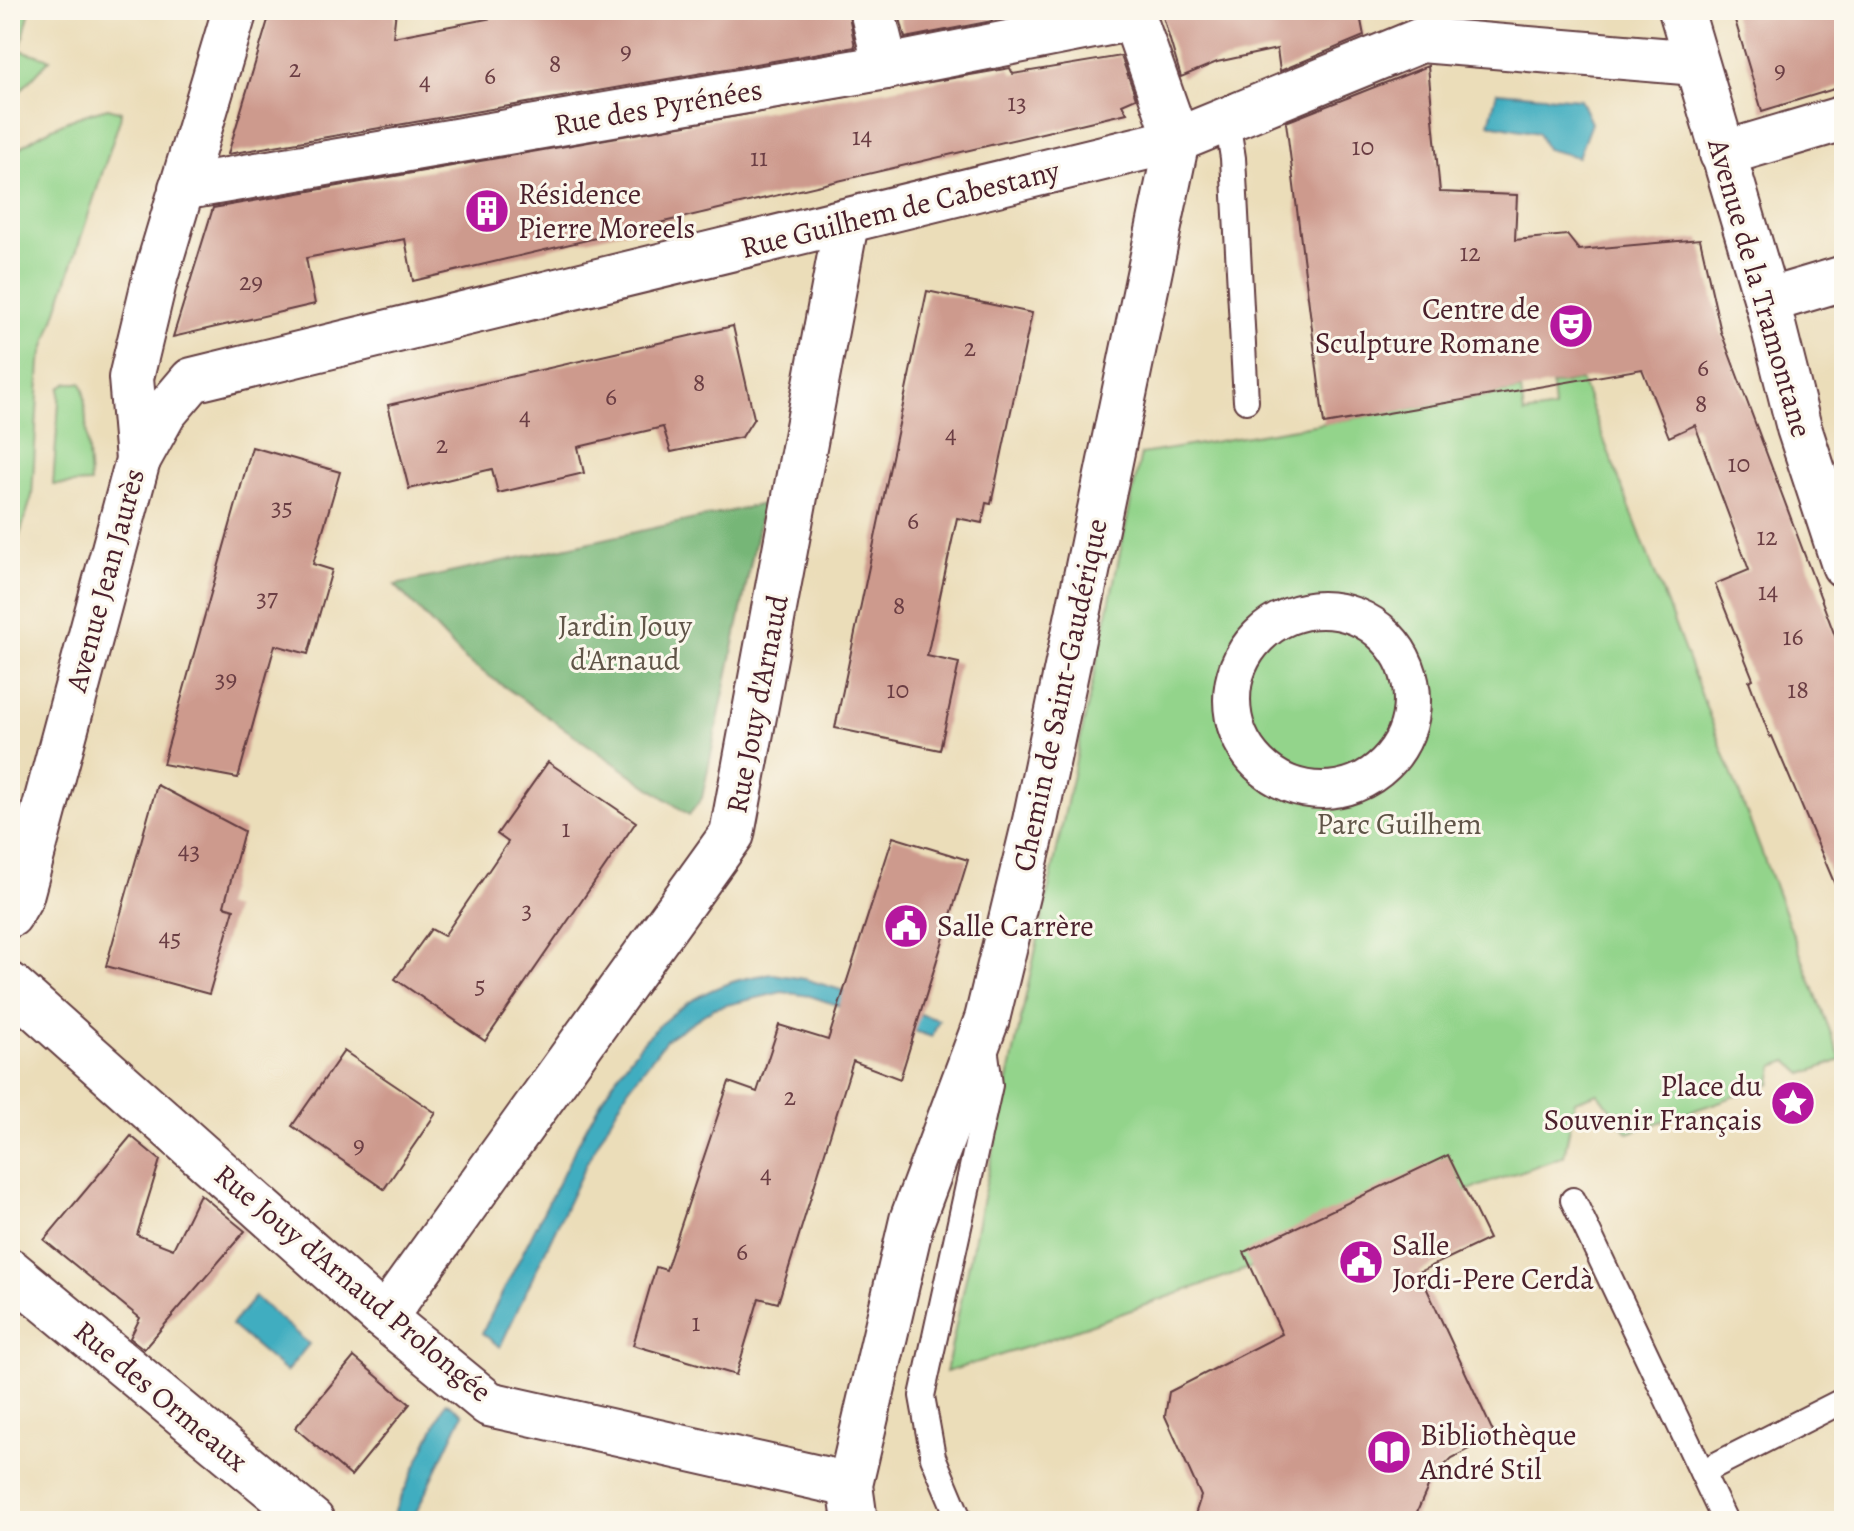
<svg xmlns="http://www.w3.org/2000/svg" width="1854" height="1531" viewBox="0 0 1854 1531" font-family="Alegreya,serif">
  <rect width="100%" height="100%" fill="#fbf7ec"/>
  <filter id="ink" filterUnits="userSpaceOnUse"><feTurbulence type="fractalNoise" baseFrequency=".0125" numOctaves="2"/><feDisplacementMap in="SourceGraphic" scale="16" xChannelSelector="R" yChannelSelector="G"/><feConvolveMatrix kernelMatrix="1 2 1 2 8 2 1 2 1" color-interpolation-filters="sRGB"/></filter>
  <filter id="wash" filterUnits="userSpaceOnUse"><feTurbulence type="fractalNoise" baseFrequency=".006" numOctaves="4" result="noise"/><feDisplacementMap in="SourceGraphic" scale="32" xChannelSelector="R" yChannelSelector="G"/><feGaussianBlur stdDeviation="1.8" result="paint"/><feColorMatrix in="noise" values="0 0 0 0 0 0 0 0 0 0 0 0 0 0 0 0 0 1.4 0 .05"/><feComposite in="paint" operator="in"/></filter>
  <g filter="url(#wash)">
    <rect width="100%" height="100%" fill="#ebddb9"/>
    <!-- green -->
    <g fill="#93d48b" stroke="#6e7a5b" stroke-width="2">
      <path d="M10 10H30L20 50 50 59 10 102Z"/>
      <path d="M108 108 121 112 120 119 40 362 32 496 10 566V156C39 131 72 117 108 108Z"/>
      <path d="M1581 380 1841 1060 1803 1074 1788 1061 1774 1066 1771 1084 1628 1133 1598 1093 1575 1101 1564 1156 1033 1345 946 1372 1141 454 1521 390 1524 414 1554 409 1552 385Z"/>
      <path d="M68 383H81L84 391 90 483 53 485 60 388Z"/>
    </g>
    <!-- forest -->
    <path fill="#76b677" stroke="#606a51" stroke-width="2" d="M763 504 702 798 689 815 466 660 395 585Z"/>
    <!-- water -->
    <g fill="#41adc0" stroke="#466676" stroke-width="2">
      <path d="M1497 92 1580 99 1591 123 1578 157 1546 149 1538 133 1489 124Z"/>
      <path d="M773 974 805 979 939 1020 932 1037 810 996 782 992 714 1008 667 1039 628 1089 587 1162 500 1347 482 1333C507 1283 532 1234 557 1185 604 1091 654 984 773 974Z"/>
      <path d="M255 1297 309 1344 286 1372 231 1325Z"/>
      <path d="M446 1402 463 1414 412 1521H390Z"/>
    </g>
    <g id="blocks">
      <!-- building -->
      <g fill="#cd9a8d">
        <path d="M271 10H396L393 37 508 15 506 10H848L855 47 228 154Z"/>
        <path d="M898 10H988L992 21 905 38Z"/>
        <path d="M1161 10H1359L1364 36 1280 71 1277 49 1217 62 1181 77Z"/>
        <path d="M1732 10H1844V86L1762 111Z"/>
        <path d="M1121 56 1136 98 1122 104 1127 113 413 281 405 239 306 258 315 304 173 337 213 208 1010 68 1013 74Z"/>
        <path d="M1428 66 1440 192 1517 195 1515 240 1567 235 1579 250 1700 239 1721 332 1844 660V906L1772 736 1770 737 1749 681 1753 679 1715 584 1749 570 1695 425 1669 437 1642 369 1324 424 1286 122Z"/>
        <path d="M927 291 1032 313 991 504 986 503 982 523 957 518 927 656 959 663 940 750 835 728Z"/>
        <path d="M733 326 754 418 742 437 671 452 663 427 578 447 584 473 498 493 492 469 409 489 388 405Z"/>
        <path d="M252 447 340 472 313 564 332 570 308 654 275 645 238 778 163 764Z"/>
        <path d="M548 762 636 822 485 1041 395 979 431 929 444 936 508 842 497 834Z"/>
        <path d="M157 785 244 831 224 906 234 909 209 994 106 966Z"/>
        <path d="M893 837 968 860 900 1079 853 1061 778 1303 759 1298 736 1375 633 1345 656 1267 666 1270 729 1082 757 1092 779 1025 828 1040Z"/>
        <path d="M344 1051 436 1113 384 1189 292 1126Z"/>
        <path d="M131 1136 160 1160 137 1235 173 1249 200 1194 245 1231 144 1349 130 1338 140 1318 44 1240Z"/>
        <path d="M1448 1155 1489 1239 1419 1272 1495 1436 1452 1458 1432 1478 1413 1521H1193L1201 1496 1165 1416 1169 1392 1282 1334 1244 1252Z"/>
        <path d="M354 1357 410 1404 351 1476 295 1428Z"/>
      </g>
    </g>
  </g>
  <g filter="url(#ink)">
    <use href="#blocks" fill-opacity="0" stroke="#623c40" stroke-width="2"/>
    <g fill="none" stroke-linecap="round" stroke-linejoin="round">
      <!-- service casing -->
      <g stroke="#623c40" stroke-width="28">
        <g id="service">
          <path d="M1227 120 1233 158 1246 401"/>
          <path d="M1573 1200 1725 1521"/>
          <path d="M1702 1472 1844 1400"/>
          <path d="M960 1521 933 1457 922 1396 990 1085 985 1046"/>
        </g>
      </g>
      <!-- pedestrian casing -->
      <g stroke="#623c40" stroke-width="40">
        <circle id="pedestrian" cx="1322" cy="700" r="90"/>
      </g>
      <!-- minor casing -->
      <g stroke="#623c40" stroke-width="48">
        <g id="minor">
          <path d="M872 10 886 67"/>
          <path d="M1116 10 1134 18 1177 140"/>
          <path d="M1681 10 1767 301 1799 428 1844 565"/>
          <path d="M1722 154 1844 118"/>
          <path d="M181 188 886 67 1134 18"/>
          <path d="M1767 301 1844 278"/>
          <path d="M138 460 164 413 192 380 1177 140 1421 40 1696 63"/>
          <path d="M10 985 384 1318 489 1404 850 1485"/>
          <path d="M10 1271 312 1521"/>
          <path d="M384 1318 732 834 846 223"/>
          <path d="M855 1521 850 1485 912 1220 987 1019 1035 821 1177 140"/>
        </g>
      </g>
      <!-- tertiary casing -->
      <g stroke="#623c40" stroke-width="48">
        <path id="tertiary" d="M10 915 21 896 138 460 131 378 155 278 235 10"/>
      </g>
      <!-- service -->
      <use href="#service" stroke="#fff" stroke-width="24"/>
      <!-- pedestrian -->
      <use href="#pedestrian" stroke="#fff" stroke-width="36"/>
      <!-- minor -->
      <use href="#minor" stroke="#fff" stroke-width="44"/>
      <!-- tertiary -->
      <use href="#tertiary" stroke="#fff" stroke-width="44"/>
    </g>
  </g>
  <!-- icons -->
  <defs>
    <g id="building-disc" transform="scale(2.3)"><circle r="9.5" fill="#b5179e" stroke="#fbf7ec"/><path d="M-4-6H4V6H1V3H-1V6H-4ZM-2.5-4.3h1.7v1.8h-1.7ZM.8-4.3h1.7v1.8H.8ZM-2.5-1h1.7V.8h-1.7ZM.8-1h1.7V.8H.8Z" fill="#fff"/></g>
    <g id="theatre-disc" transform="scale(2.3)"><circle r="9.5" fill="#b5179e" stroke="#fbf7ec"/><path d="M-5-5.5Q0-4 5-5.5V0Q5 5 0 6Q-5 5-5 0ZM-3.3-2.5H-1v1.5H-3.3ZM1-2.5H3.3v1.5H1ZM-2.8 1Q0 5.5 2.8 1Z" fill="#fff"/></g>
    <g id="civic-disc" transform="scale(2.3)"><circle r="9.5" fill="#b5179e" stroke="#fbf7ec"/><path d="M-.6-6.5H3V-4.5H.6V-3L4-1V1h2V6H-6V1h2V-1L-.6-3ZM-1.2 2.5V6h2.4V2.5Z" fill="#fff"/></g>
    <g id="sight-disc" transform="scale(2.3)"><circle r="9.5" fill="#b5179e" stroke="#fbf7ec"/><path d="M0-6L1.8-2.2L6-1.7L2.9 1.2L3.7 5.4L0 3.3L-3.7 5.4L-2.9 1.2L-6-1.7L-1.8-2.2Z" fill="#fff"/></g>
    <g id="library-disc" transform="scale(2.3)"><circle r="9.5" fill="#b5179e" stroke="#fbf7ec"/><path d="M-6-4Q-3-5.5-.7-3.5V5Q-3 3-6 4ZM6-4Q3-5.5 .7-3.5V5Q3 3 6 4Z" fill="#fff"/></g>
  </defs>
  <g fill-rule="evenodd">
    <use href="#building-disc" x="487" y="211"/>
    <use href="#theatre-disc" x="1571" y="326"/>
    <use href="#civic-disc" x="906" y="926"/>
    <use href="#sight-disc" x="1793" y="1103"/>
    <use href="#civic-disc" x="1361" y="1262"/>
    <use href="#library-disc" x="1389" y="1452"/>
  </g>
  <g text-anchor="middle" stroke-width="6" stroke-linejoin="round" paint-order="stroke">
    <!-- number labels -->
    <g font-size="26" fill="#6b3e44">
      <text x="626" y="59">9</text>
      <text x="555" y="72">8</text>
      <text x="295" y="77">2</text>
      <text x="1780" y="78">9</text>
      <text x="490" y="84">6</text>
      <text x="425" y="90">4</text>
      <text x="1017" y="111">13</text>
      <text x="862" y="145">14</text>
      <text x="1363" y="155">10</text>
      <text x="759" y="166">11</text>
      <text x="1470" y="261">12</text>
      <text x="251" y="290">29</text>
      <text x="970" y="356">2</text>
      <text x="1703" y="376">6</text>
      <text x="699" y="391">8</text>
      <text x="611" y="405">6</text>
      <text x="1701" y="412">8</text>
      <text x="525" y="425">4</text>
      <text x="951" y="443">4</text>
      <text x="442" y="453">2</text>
      <text x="1739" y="472">10</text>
      <text x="282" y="515">35</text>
      <text x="913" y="529">6</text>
      <text x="1767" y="545">12</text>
      <text x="1768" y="600">14</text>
      <text x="267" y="606">37</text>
      <text x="899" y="614">8</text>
      <text x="1793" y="645">16</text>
      <text x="226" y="687">39</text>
      <text x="898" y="698">10</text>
      <text x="1798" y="698">18</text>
      <text x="566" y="837">1</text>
      <text x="189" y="859">43</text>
      <text x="527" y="918">3</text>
      <text x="170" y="946">45</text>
      <text x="480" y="993">5</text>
      <text x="790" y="1105">2</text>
      <text x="359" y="1153">9</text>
      <text x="766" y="1183">4</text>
      <text x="742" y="1260">6</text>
      <text x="696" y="1331">1</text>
    </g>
    <!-- street labels -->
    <g font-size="30" fill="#4a1f2b" stroke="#fbf7ec">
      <text transform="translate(658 107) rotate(-10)" y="10">Rue des Pyrénées</text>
      <text transform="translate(900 209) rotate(-14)" y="10">Rue Guilhem de Cabestany</text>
      <text transform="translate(1760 288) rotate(74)" y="10">Avenue de la Tramontane</text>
      <text transform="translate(105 580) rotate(-75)" y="10">Avenue Jean Jaurès</text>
      <text transform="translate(1060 695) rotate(-78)" y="10">Chemin de Saint-Gaudérique</text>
      <text transform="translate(757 704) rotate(-79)" y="10">Rue Jouy d'Arnaud</text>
      <text transform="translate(353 1283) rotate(40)" y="10">Rue Jouy d'Arnaud Prolongée</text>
      <text transform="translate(161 1396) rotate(40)" y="10">Rue des Ormeaux</text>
    </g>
    <!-- poi labels -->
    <g font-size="30" fill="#4a1f2b" stroke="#fbf7ec" text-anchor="start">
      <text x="518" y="204">Résidence<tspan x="518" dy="34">Pierre Moreels</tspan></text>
      <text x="1540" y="319" text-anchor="end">Centre de<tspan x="1540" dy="34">Sculpture Romane</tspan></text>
      <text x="937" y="936">Salle Carrère</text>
      <text x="1762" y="1096" text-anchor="end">Place du<tspan x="1762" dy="34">Souvenir Français</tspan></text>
      <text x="1392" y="1255">Salle<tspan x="1392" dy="34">Jordi-Pere Cerdà</tspan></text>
      <text x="1420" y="1445">Bibliothèque<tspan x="1420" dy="34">André Stil</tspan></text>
    </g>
    <!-- park labels -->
    <g font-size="30" fill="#605548" stroke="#fbf7ec">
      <text x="625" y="636">Jardin Jouy<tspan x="625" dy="34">d'Arnaud</tspan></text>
      <text x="1399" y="834">Parc Guilhem</text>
    </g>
  </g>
  <!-- margin -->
  <rect width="1854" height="1531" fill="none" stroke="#fbf7ec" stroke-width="40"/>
</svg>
